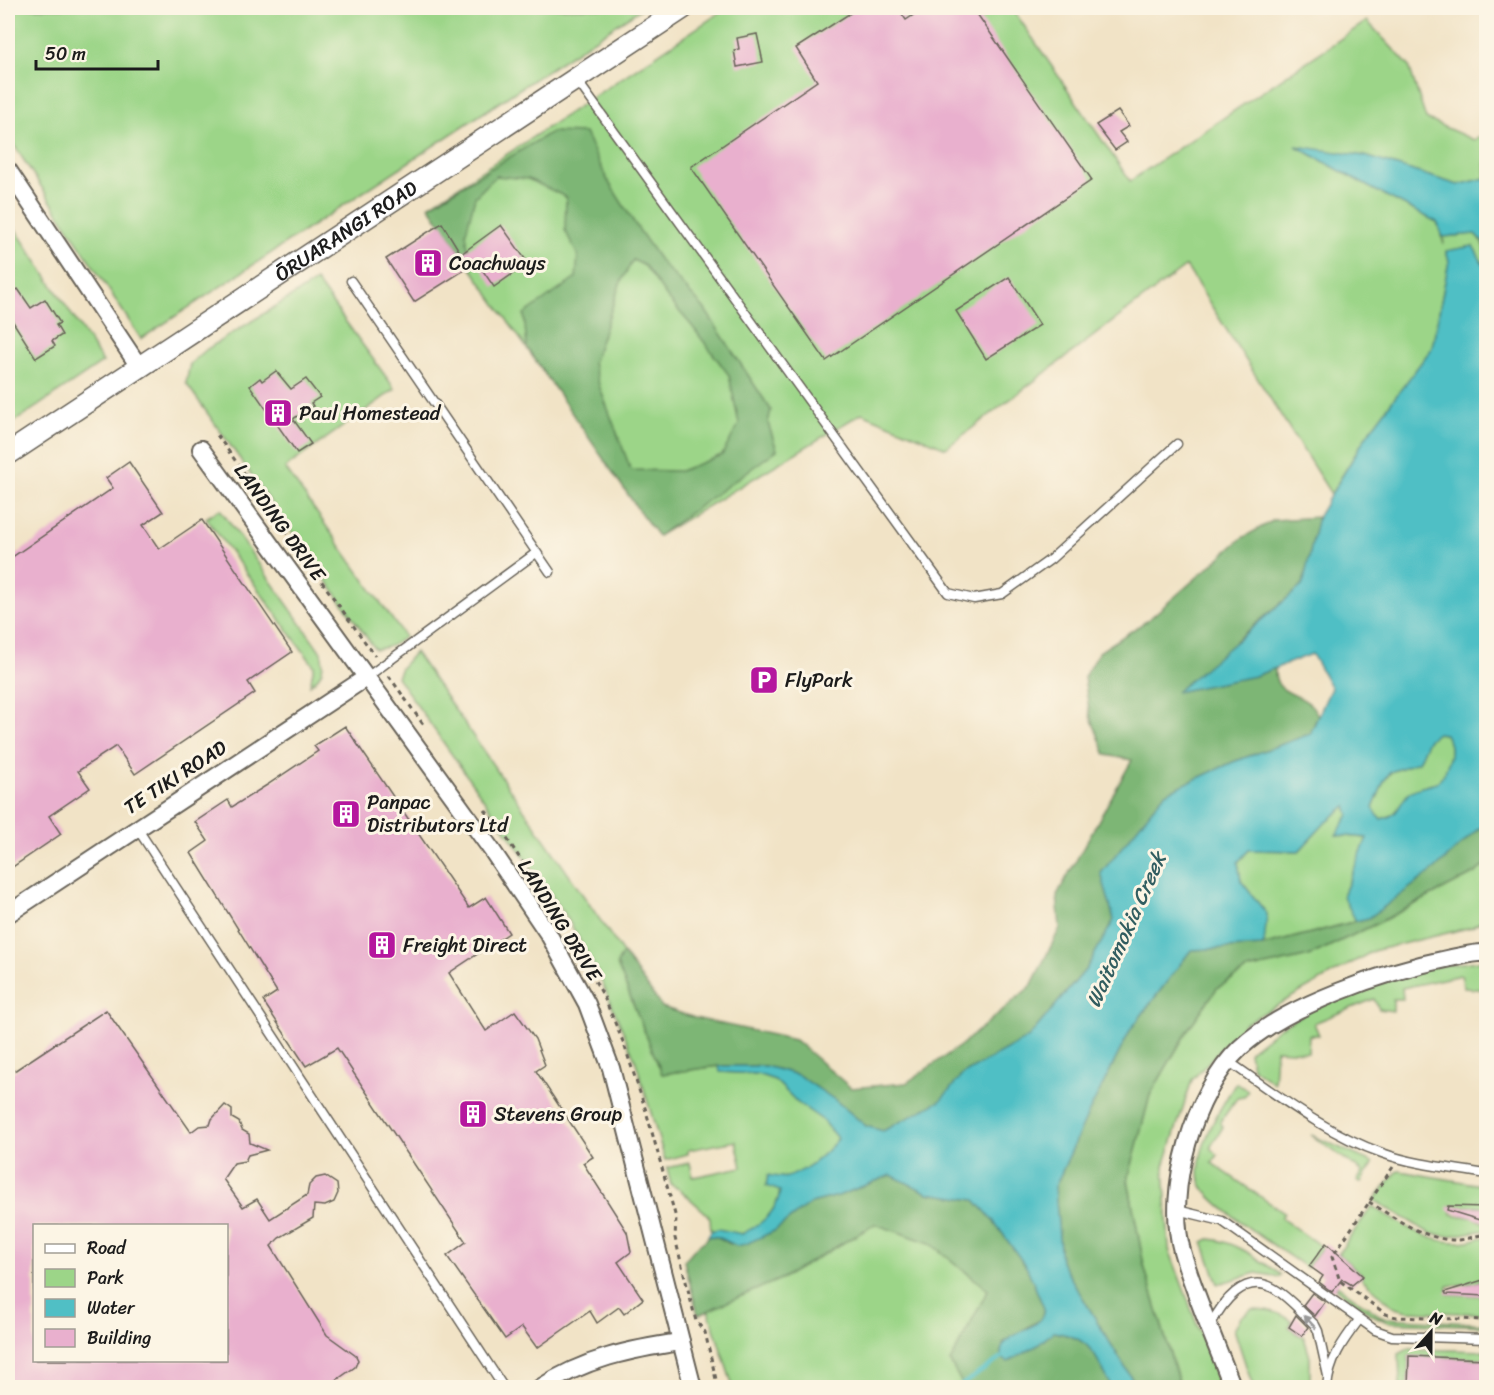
<svg xmlns="http://www.w3.org/2000/svg" width="1494" height="1395" viewBox="0 0 1494 1395" font-family="Sriracha,sans-serif">
  <rect width="100%" height="100%" fill="#fcf5e5"/>
  <filter id="ink" filterUnits="userSpaceOnUse"><feTurbulence type="fractalNoise" baseFrequency=".0167" numOctaves="2"/><feDisplacementMap in="SourceGraphic" scale="12" xChannelSelector="R" yChannelSelector="G"/><feConvolveMatrix kernelMatrix="1 2 1 2 8 2 1 2 1" color-interpolation-filters="sRGB"/></filter>
  <filter id="wash" filterUnits="userSpaceOnUse"><feTurbulence type="fractalNoise" baseFrequency=".008" numOctaves="4" result="noise"/><feDisplacementMap in="SourceGraphic" scale="24" xChannelSelector="R" yChannelSelector="G"/><feGaussianBlur stdDeviation="1.35" result="paint"/><feColorMatrix in="noise" values="0 0 0 0 0 0 0 0 0 0 0 0 0 0 0 0 0 1.4 0 .05"/><feComposite in="paint" operator="in"/></filter>
  <g filter="url(#wash)">
    <rect width="100%" height="100%" fill="#f1e3c6"/>
    <!-- green -->
    <g fill="#9cd588" stroke="#5c7852" stroke-width="1.5">
      <path d="M8 8H642L141 339 8 136Z"/>
      <path d="M727 8H1012L1130 181 1367 21 1409 66 1426 119 1474 140 1486 134V178L1458 185 1365 156 1298 147 1369 187 1437 222 1444 244 1443 237 1475 234C1486 245 1486 253 1486 269L1473 246 1446 251 1449 261 1432 348 1367 435 1331 494 1186 266 946 448 862 413 658 536 470 267 429 206Z"/>
      <path d="M8 218 103 362 8 426Z"/>
      <path d="M316 281 395 389 285 468 405 637C394 645 388 648 375 649L186 383 190 364 207 349Z"/>
      <path d="M220 509 321 652C325 668 323 675 310 685L314 666 206 518Z"/>
      <path d="M415 652 623 953 617 964 662 1074 719 1066 721 1072 757 1074 775 1080 798 1103 821 1119 838 1139C825 1154 808 1171 788 1177 782 1179 774 1176 768 1176L766 1185 780 1190C778 1208 759 1233 739 1234 729 1234 721 1228 711 1231L710 1219 707 1214 679 1189 671 1185 667 1168 690 1163 693 1177 742 1167 736 1141 688 1150V1154L665 1160 635 1059 597 971 566 916 397 677 401 668Z"/>
      <path d="M1437 733 1445 734C1446 737 1448 739 1449 742 1453 753 1446 776 1437 782 1429 787 1418 786 1411 792 1397 804 1402 815 1380 819L1373 808 1384 781 1391 772 1418 762 1428 740Z"/>
      <path d="M1346 806 1349 815 1337 835 1367 838 1343 896 1356 921 1262 946 1267 914 1241 881 1238 862 1249 850 1299 851 1326 822Z"/>
      <path d="M1486 864V918L1472 927 1373 951 1244 1024 1192 1080 1164 1166 1169 1249 1220 1387H1180L1144 1266 1128 1180 1150 1095 1189 1028 1217 988 1247 970 1309 956 1380 922 1475 873Z"/>
      <path d="M1486 960V973L1485 974 1486 990 1464 988 1461 975 1402 988 1403 999H1393V1011L1379 1009 1374 999 1314 1023 1319 1035H1309L1308 1052 1276 1050 1274 1083 1252 1067 1249 1053 1250 1051 1279 1028 1312 1009 1421 968Z"/>
      <path d="M1236 1083 1248 1091 1244 1097 1237 1098 1220 1122 1223 1127 1211 1146V1149L1218 1155 1212 1163 1284 1213 1281 1218 1322 1247 1307 1268C1286 1253 1205 1203 1200 1181 1194 1150 1220 1108 1236 1083Z"/>
      <path d="M1311 1135 1372 1162 1373 1164 1361 1182 1357 1181 1363 1172Z"/>
      <path d="M1400 1171 1486 1186V1207L1450 1206 1451 1214 1475 1218 1486 1224V1230L1449 1236 1431 1234 1374 1200 1397 1172Z"/>
      <path d="M1372 1206C1402 1224 1431 1247 1468 1241 1474 1240 1480 1237 1486 1237V1278L1474 1283 1448 1286V1294L1486 1296V1314L1408 1311 1395 1308 1361 1278 1363 1275 1338 1254Z"/>
      <path d="M875 1224 930 1243 988 1290 950 1362 964 1387H733L708 1310 783 1278Z"/>
      <path d="M1209 1239C1237 1241 1259 1260 1281 1275L1279 1277 1256 1273 1218 1284 1203 1242Z"/>
      <path d="M1337 1285 1379 1315 1386 1318 1486 1324V1326L1387 1322 1371 1314 1335 1288Z"/>
      <path d="M1252 1309C1268 1309 1279 1312 1292 1321L1289 1327 1301 1336 1303 1334 1310 1357V1387H1253L1234 1329 1241 1317Z"/>
      <path d="M1408 1349 1486 1351V1359L1409 1356 1408 1387H1400L1399 1354Z"/>
    </g>
    <!-- forest -->
    <g fill="#7db674" stroke="#4c6948" stroke-width="1.5" fill-rule="evenodd">
      <path d="M551 132 585 133 608 181 637 227 662 263 704 308 771 410 768 423 777 450 658 536 642 515 527 348 524 314 576 278 578 256 565 230 566 197 528 179 496 176 475 197 466 232 470 267 429 206ZM633 260 645 266 666 296 692 326 729 375 739 424 722 455 680 471 631 470 600 388 593 363 620 284Z"/>
      <path d="M1318 517 1303 585 1235 641 1255 676 1275 668C1274 695 1293 690 1310 704 1313 706 1316 712 1318 715L1310 734 1233 762 1165 793 1102 873 1114 920 1086 969 1028 1038 963 1074 941 1101 883 1131 866 1126 835 1100 798 1075 765 1066H719L662 1074 617 964 623 953 662 1007 695 1018 795 1040 851 1088 906 1083 960 1046 1031 986 1060 928 1057 895 1132 760 1106 755 1090 715 1084 677 1099 652 1148 620 1242 538 1274 520Z"/>
      <path d="M1486 827V864L1475 873 1380 922 1309 956 1247 970 1217 988 1189 1028 1150 1095 1128 1180 1144 1266 1180 1387H1137L1061 1262 1055 1187 1088 1114 1131 1029 1191 950 1262 946 1368 918 1435 869 1479 828Z"/>
      <path d="M891 1175 928 1193 975 1200 993 1220 1027 1268 1044 1308 1041 1319 1003 1343 1038 1345 1053 1332C1063 1334 1075 1336 1084 1343 1094 1350 1106 1375 1111 1387H964L950 1362 988 1290 930 1243 875 1224 783 1278 698 1315 684 1261 695 1248 707 1239 708 1236 718 1237 730 1244 774 1231 811 1203 838 1196Z"/>
    </g>
    <!-- water -->
    <g fill="#50bfc5" stroke="#366e70" stroke-width="1.5" fill-rule="evenodd">
      <path d="M1296 146 1365 156 1458 185 1486 178V253L1484 243 1475 234 1443 237 1437 222 1369 187Z"/>
      <path d="M1473 246 1486 269V438L1484 454 1486 456V827L1479 828 1435 869 1369 918 1356 921 1343 896 1367 838 1336 835 1349 815 1346 806 1326 822 1299 851 1249 850 1238 862 1241 881 1267 914 1264 944 1262 946 1191 950 1131 1029 1088 1114 1055 1187 1061 1262 1137 1387H1111C1106 1375 1094 1350 1084 1343 1075 1336 1064 1334 1053 1332L1038 1345 1008 1362 1001 1358C998 1333 1030 1334 1041 1318 1043 1315 1043 1312 1044 1308L1027 1268 993 1220 975 1200 928 1193 891 1175 838 1196 811 1203 774 1231 746 1244 737 1246 718 1237 708 1236 711 1231 718 1229 742 1234C761 1224 777 1213 780 1191L766 1186 768 1175C774 1176 782 1179 787 1177 807 1171 825 1154 838 1139L821 1119 798 1103 775 1080 757 1074 720 1072 719 1066H765L798 1075 835 1100 866 1126 883 1131 940 1101 963 1074 1028 1038 1086 969 1114 920 1101 873 1165 793 1233 762 1310 734 1331 688 1312 654 1255 676 1176 692 1303 585 1318 516 1367 435 1432 348 1449 261 1446 251ZM1437 733 1445 734C1446 737 1448 739 1449 742 1453 753 1446 776 1437 782 1429 787 1418 786 1410 792 1397 804 1401 816 1380 819L1373 808 1384 781 1390 772 1418 762 1428 740Z"/>
    </g>
    <g fill="none" stroke-linecap="round" stroke-linejoin="round">
      <!-- stream -->
      <path stroke="#50bfc5" stroke-width="4.5" d="M957 1388 1001 1358"/>
    </g>
    <g id="blocks">
      <!-- building -->
      <g fill="#e9b0ce" fill-rule="evenodd">
        <path d="M858 8H898L906 20 924 8H973L1092 180 826 361 691 167 817 81 796 48Z"/>
        <path d="M757 34 763 62 737 67 734 50 739 49 737 38Z"/>
        <path d="M1118 111 1129 126 1119 132 1127 142 1115 150 1096 125Z"/>
        <path d="M442 223 461 254 501 225 528 263 494 287 477 262 414 302 386 259Z"/>
        <path d="M1009 277 1040 325 986 359 956 311Z"/>
        <path d="M18 289 31 308 45 299 60 323 56 325 62 335 52 341 55 346 36 358 8 314V296Z"/>
        <path d="M276 371 291 389 306 379 320 397 311 403 313 406 293 419 311 444 297 453 250 386 260 378 262 381Z"/>
        <path d="M129 462 163 512 143 525 159 549 202 520 292 652 248 682 255 693 135 774 116 746 78 771 90 788 49 816 61 834 8 870V560L113 488 106 478Z"/>
        <path d="M345 726 469 908 486 897 509 933 449 973 486 1031 515 1011 535 1039 545 1065 536 1071 593 1157 583 1163 627 1232 631 1252 618 1262 643 1299 624 1314 619 1307 597 1323 590 1311 537 1348 522 1327 505 1339 447 1256 466 1242 337 1048 306 1066 263 1001 277 992 191 853 208 841 195 822 228 800 232 807 267 785 318 751 314 746Z"/>
        <path d="M106 1010 191 1132 199 1126 210 1125 212 1119 225 1105 232 1110V1118L239 1122 242 1130 249 1134 250 1143 267 1150 248 1155 245 1161 234 1163 223 1179 243 1207 257 1199 270 1219 307 1195 309 1185 316 1178 325 1176 337 1184 338 1193 334 1202 325 1206 314 1205 313 1218 279 1238 271 1246 327 1335 356 1356 358 1360 355 1367 325 1388H8V1075ZM34 1226H226V1360H34Z"/>
        <path d="M1448 1206 1486 1207V1222L1447 1210Z"/>
        <path d="M1326 1243 1363 1276 1352 1285 1342 1279 1332 1292 1319 1282 1323 1276 1309 1266Z"/>
        <path d="M1486 1279V1296L1446 1294 1445 1292Z"/>
        <path d="M1312 1293 1325 1302 1315 1316 1303 1305Z"/>
        <path d="M1296 1315 1308 1327 1302 1336 1289 1327Z"/>
        <path d="M1409 1356 1486 1359V1388H1408Z"/>
      </g>
    </g>
  </g>
  <g filter="url(#ink)">
    <use href="#blocks" fill-opacity="0" stroke="#676258" stroke-width="1.5"/>
    <g fill="none" stroke-linecap="round" stroke-linejoin="round">
      <!-- service casing -->
      <g stroke="#676258" stroke-width="11">
        <g id="service">
          <path d="M576 79 948 593 974 599 1002 594 1051 559 1177 444"/>
          <path d="M351 281 550 572"/>
          <path d="M367 677 536 553"/>
          <path d="M137 828 504 1388"/>
          <path d="M1228 1061C1277 1095 1325 1133 1382 1153 1415 1165 1452 1168 1486 1174"/>
          <path d="M1177 1210 1222 1221 1375 1330 1392 1336 1486 1339"/>
          <path d="M1210 1326C1222 1303 1244 1272 1273 1288 1288 1296 1302 1313 1315 1325L1318 1331 1328 1376"/>
          <path d="M1327 1388C1329 1360 1343 1341 1359 1320"/>
        </g>
      </g>
      <!-- minor casing -->
      <g stroke="#676258" stroke-width="20">
        <g id="minor">
          <path d="M8 170 140 368"/>
          <path d="M201 449 491 849 549 935 587 1004 611 1068 693 1388"/>
          <path d="M8 914 367 677"/>
          <path d="M540 1388C584 1359 631 1349 681 1342"/>
          <path d="M1233 1388C1216 1343 1195 1296 1182 1251 1165 1190 1194 1092 1240 1048 1267 1023 1303 1006 1338 992 1375 977 1411 966 1451 958 1462 956 1475 952 1486 953"/>
        </g>
      </g>
      <!-- tertiary casing -->
      <g stroke="#676258" stroke-width="24">
        <g id="tertiary">
          <path id="s1" d="M8 454 683 8"/>
        </g>
      </g>
      <!-- path -->
      <g stroke="#676258" stroke-width="3" stroke-dasharray="4.5 4.5" stroke-linecap="butt">
        <path d="M217 435 375 656"/>
        <path d="M389 676 425 727"/>
        <path d="M485 810 506 837 551 906"/>
        <path d="M569 934 604 997 624 1044 646 1111 676 1218 675 1238 696 1321 705 1332 718 1388"/>
        <path d="M1393 1167 1332 1257 1340 1281 1386 1314 1396 1317 1486 1320"/>
        <path d="M1369 1202C1397 1219 1425 1241 1459 1240 1469 1239 1477 1235 1486 1234"/>
      </g>
      <!-- service -->
      <use href="#service" stroke="#fff" stroke-width="8"/>
      <!-- minor -->
      <use href="#minor" stroke="#fff" stroke-width="16"/>
      <!-- tertiary -->
      <use href="#tertiary" stroke="#fff" stroke-width="21"/>
    </g>
    <!-- one-way arrows -->
    <defs><path id="oneway-solid" d="M-6-.8H1V-3.2L6.5 0L1 3.2V.8H-6Z" transform="scale(1.5)"/></defs>
    <use fill="#999" href="#oneway-solid" transform="translate(1310 1322) rotate(-133)"/>
  </g>
  <!-- icons -->
  <defs>
    <g id="building-square" transform="scale(1.5)"><rect x="-9" y="-9" width="18" height="18" rx="4" fill="#b5179e" stroke="#fcf5e5"/><path d="M-4-6H4V6H1V3H-1V6H-4ZM-2.5-4.3h1.7v1.8h-1.7ZM.8-4.3h1.7v1.8H.8ZM-2.5-1h1.7V.8h-1.7ZM.8-1h1.7V.8H.8Z" fill="#fff"/></g>
    <g id="parking-square" transform="scale(1.5)"><rect x="-9" y="-9" width="18" height="18" rx="4" fill="#b5179e" stroke="#fcf5e5"/><path d="M-3.5-5.5H1a3.5 3.5 0 0 1 0 7H-1V5.5H-3.5ZM-1-3.4V-.6H.8a1.4 1.4 0 0 0 0-2.8Z" fill="#fff"/></g>
  </defs>
  <g fill-rule="evenodd">
    <use href="#building-square" x="428" y="263"/>
    <use href="#building-square" x="278" y="413"/>
    <use href="#parking-square" x="764" y="680"/>
    <use href="#building-square" x="346" y="814"/>
    <use href="#building-square" x="382" y="945"/>
    <use href="#building-square" x="473" y="1114"/>
  </g>
  <g text-anchor="middle" stroke-width="6" stroke-linejoin="round" paint-order="stroke">
    <!-- street labels -->
    <g font-size="20" fill="#1c1c1c" stroke="#fcf5e5">
      <text dy="7" stroke="none"><textPath href="#s1" startOffset="405">ŌRUARANGI ROAD</textPath></text>
      <text transform="translate(280 522) rotate(54)" y="7">LANDING DRIVE</text>
      <text transform="translate(175 777) rotate(-33)" y="7">TE TIKI ROAD</text>
      <text transform="translate(560 920) rotate(58)" y="7">LANDING DRIVE</text>
    </g>
    <!-- poi labels -->
    <g font-size="20" fill="#1c1c1c" stroke="#fcf5e5" text-anchor="start">
      <text x="449" y="270">Coachways</text>
      <text x="299" y="420">Paul Homestead</text>
      <text x="785" y="687">FlyPark</text>
      <text x="367" y="809">Panpac<tspan x="367" dy="23">Distributors Ltd</tspan></text>
      <text x="403" y="952">Freight Direct</text>
      <text x="494" y="1121">Stevens Group</text>
    </g>
    <!-- water labels -->
    <g font-size="21" font-style="italic" fill="#315d60" stroke="#fcf5e5">
      <text transform="translate(1126 930) rotate(-66)" y="7">Waitomokia Creek</text>
    </g>
  </g>
  <!-- margin -->
  <rect width="1494" height="1395" fill="none" stroke="#fcf5e5" stroke-width="30"/>
  <!-- legend -->
  <rect x="33" y="1224" width="195" height="138" fill="#fcf5e5" stroke="#a29e95" stroke-width="1.5"/>
  <rect x="45" y="1244" width="30" height="9" fill="#ffffff" stroke="#a29e95" stroke-width="1.5"/>
  <text x="87" y="1254" font-size="18" fill="#1c1c1c">Road</text>
  <rect x="45" y="1269" width="30" height="18" fill="#9cd588" stroke="#a29e95" stroke-width="1.5"/>
  <text x="87" y="1284" font-size="18" fill="#1c1c1c">Park</text>
  <rect x="45" y="1299" width="30" height="18" fill="#50bfc5" stroke="#a29e95" stroke-width="1.5"/>
  <text x="87" y="1314" font-size="18" fill="#1c1c1c">Water</text>
  <rect x="45" y="1329" width="30" height="18" fill="#e9b0ce" stroke="#a29e95" stroke-width="1.5"/>
  <text x="87" y="1344" font-size="18" fill="#1c1c1c">Building</text>
  <!-- north arrow -->
  <g transform="translate(1431 1332) rotate(21)" stroke="#fcf5e5" stroke-width="4.5" paint-order="stroke">
  <path d="M0-4.5L10 22L0 15L-10 22Z" fill="#1c1c1c"/>
  <text y="-9" font-size="16" font-weight="bold" text-anchor="middle" fill="#1c1c1c">N</text>
  </g>
  <!-- scale -->
  <path d="M36 60v9h122v-9" fill="none" stroke="#1c1c1c" stroke-width="3"/>
  <text x="45" y="60" font-size="18" fill="#1c1c1c" stroke="#fcf5e5" stroke-width="4.5" paint-order="stroke">50 m</text>
</svg>
